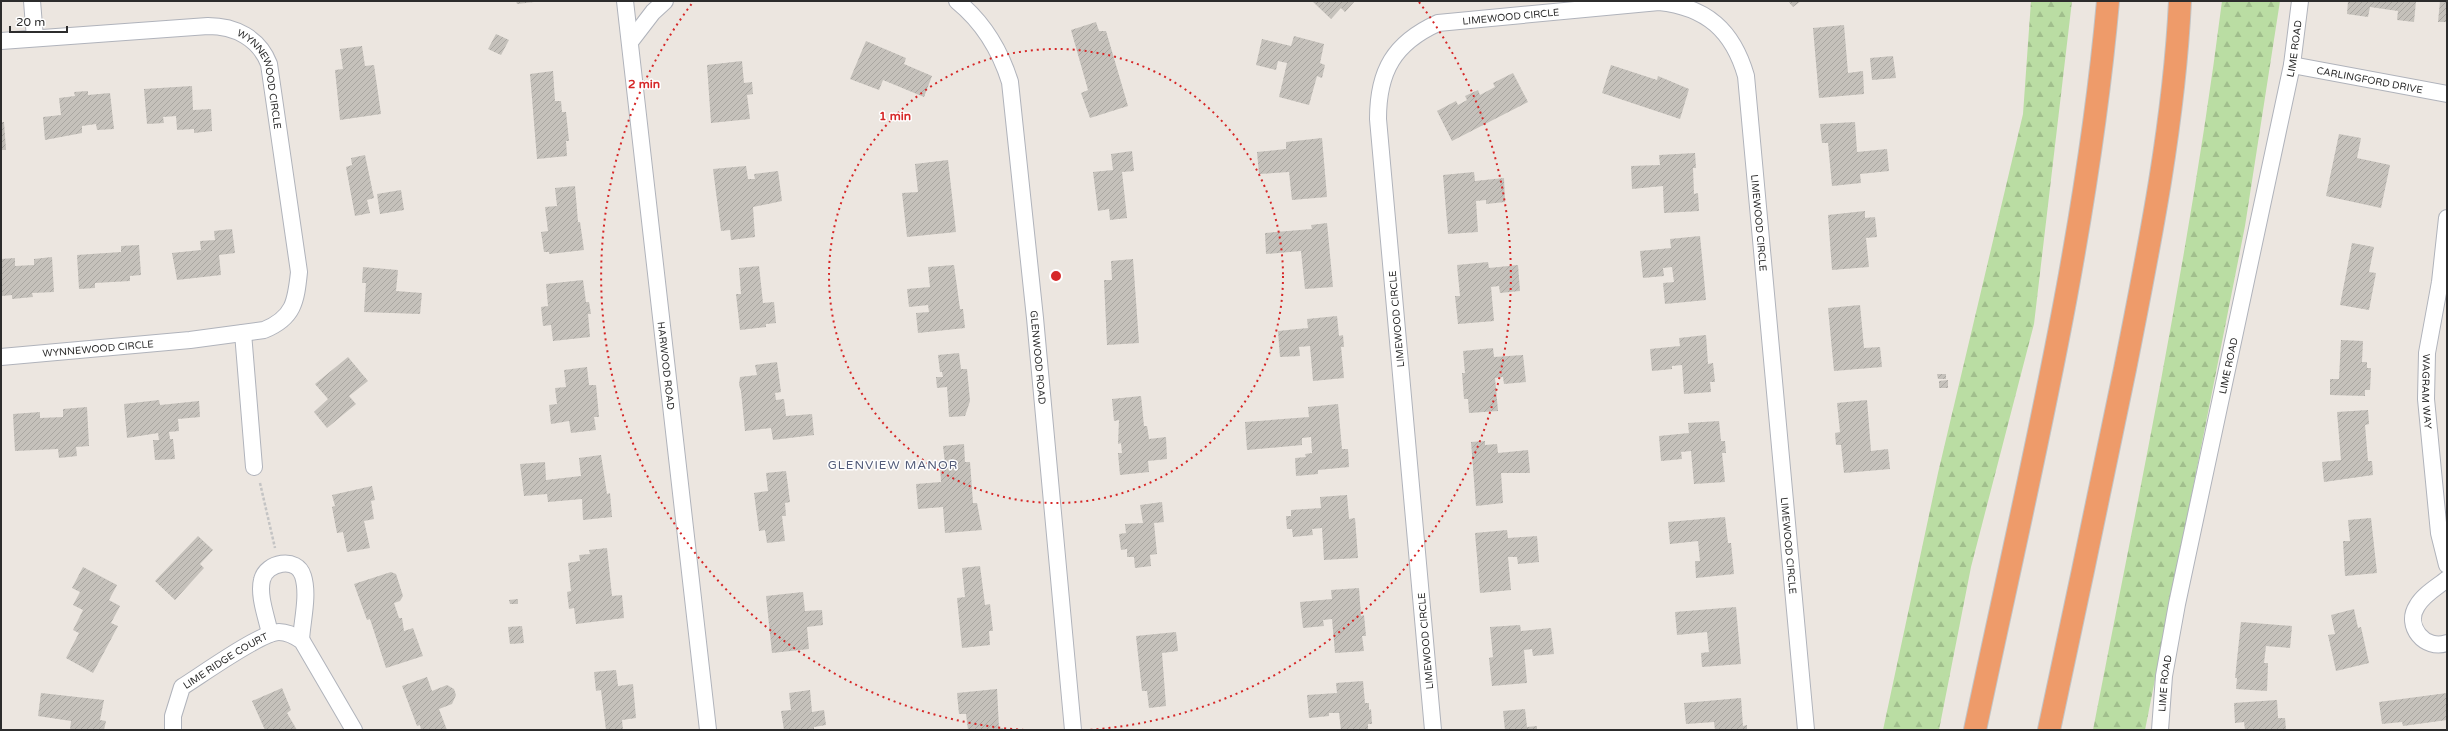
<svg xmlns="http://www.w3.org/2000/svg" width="2448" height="731" viewBox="0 0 2448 731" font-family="'Varela Round',sans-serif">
  <defs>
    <pattern id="forest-firs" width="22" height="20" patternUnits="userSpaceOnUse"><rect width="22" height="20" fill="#badda3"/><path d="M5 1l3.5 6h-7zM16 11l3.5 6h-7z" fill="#a0be8c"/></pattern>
    <pattern id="building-hatch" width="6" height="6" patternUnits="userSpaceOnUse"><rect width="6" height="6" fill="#c5c1bb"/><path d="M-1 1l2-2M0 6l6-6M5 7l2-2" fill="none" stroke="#a9a6a1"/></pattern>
  </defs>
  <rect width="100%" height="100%" fill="#ece6e0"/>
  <!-- forest -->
  <g fill="url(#forest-firs)">
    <path d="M2031 1H2072L2034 324 1971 567 1939 730H1883L1938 473 2023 114Z"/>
    <path d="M2222 1H2280L2245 226 2145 730H2093C2140 488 2191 246 2222 1Z"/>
  </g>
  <!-- building -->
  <g fill="url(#building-hatch)">
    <path d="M516 1H534V2L517 4Z"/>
    <path d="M1312 1H1355L1345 12 1341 8 1331 19Z"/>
    <path d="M1788 1H1801L1793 7Z"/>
    <path d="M2348 1H2416L2414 22 2397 20 2398 11 2370 7 2368 17 2347 14Z"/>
    <path d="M2440 1H2447V22H2438Z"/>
    <path d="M1096 22 1099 31H1106L1128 106 1090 118 1081 93 1088 90 1071 30Z"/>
    <path d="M1844 25 1848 73 1863 71 1864 94 1819 98 1813 28Z"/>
    <path d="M496 34 509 40 501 55 488 49Z"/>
    <path d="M1294 36 1324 44 1320 63 1325 65 1322 78 1317 76 1309 105 1279 97 1287 63 1278 61 1276 70 1256 65 1262 39 1291 46Z"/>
    <path d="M866 41 906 58 904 64 932 76 924 97 883 80 879 90 850 79Z"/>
    <path d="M362 46 365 66 374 65 381 114 340 120 335 70 343 69 340 49Z"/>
    <path d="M1893 56 1896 78 1872 80 1870 58Z"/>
    <path d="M742 61 744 83 752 82 753 94 747 95 750 119 711 123 707 65Z"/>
    <path d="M1611 65 1657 80 1658 76 1689 89 1680 119 1602 93Z"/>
    <path d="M553 71 555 101H561L562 112H566L569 141H566L567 156 537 159 530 74Z"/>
    <path d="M1513 73 1528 102 1452 141 1437 111 1456 101 1458 105 1467 100 1465 96 1478 90 1480 95 1495 87 1493 83Z"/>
    <path d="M192 86 193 110 211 109 212 131 194 133V129L177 130 176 116 163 117 164 123 147 124 144 89Z"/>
    <path d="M88 91V95L110 93 114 129 97 130 96 124 82 126V133L45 140 43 117 61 115 59 98 75 96 74 92Z"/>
    <path d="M1 122H4L6 150H1Z"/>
    <path d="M1855 122 1857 152 1887 149 1889 171 1860 174 1861 183 1832 186 1828 143H1822L1820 124Z"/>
    <path d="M2339 134 2361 138 2357 158 2390 165 2381 208 2326 196Z"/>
    <path d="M1322 138 1327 197 1292 200 1289 172 1259 174 1257 152 1286 149V142Z"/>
    <path d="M1132 151 1134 171 1122 172 1127 218 1110 220 1109 209 1098 211 1093 172 1113 170 1111 154Z"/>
    <path d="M1695 153 1696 168H1693L1694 194 1698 193 1699 211 1664 213 1663 186 1632 189 1631 166 1660 165 1659 155Z"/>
    <path d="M365 155 374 198 367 200 370 213 355 216 346 167 352 165 351 158Z"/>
    <path d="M948 160 956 232 907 237 902 193 918 192 915 164Z"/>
    <path d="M746 166 748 179H755L754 174 778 171 782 201 753 207 755 237 731 240 730 230 721 231 713 169Z"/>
    <path d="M1474 172 1475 181 1504 178 1505 202 1486 204V200L1476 201 1478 232 1448 234 1443 175Z"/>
    <path d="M575 186 578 222H580L584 250 549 254V252H544L541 232 548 231 545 207 557 206 555 188Z"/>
    <path d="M401 190 404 210 380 214 377 194Z"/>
    <path d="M1865 211V218L1875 217 1877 237 1866 238 1869 267 1832 270 1828 215Z"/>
    <path d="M1327 223 1333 287 1305 289 1301 251 1266 254 1265 233 1312 229 1311 225Z"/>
    <path d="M232 229 235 253 219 255 221 275 177 280 172 253 201 250 200 241 215 240 214 231Z"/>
    <path d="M1700 236 1706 300 1665 304 1663 283 1674 282 1672 267 1663 268 1664 276 1643 278 1640 251 1671 248 1670 239Z"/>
    <path d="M2352 243 2374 247 2369 272 2376 273 2369 310 2340 305Z"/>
    <path d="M139 245 141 275 130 276V281L95 283V288L79 289 77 255 121 252V246Z"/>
    <path d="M52 257 54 292 32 293 33 297 12 299V295L2 296 1 259 15 258V266L34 265V259Z"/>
    <path d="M1133 259 1139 343 1107 345 1104 280H1112L1111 261Z"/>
    <path d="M1488 262 1489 268 1518 265 1520 291 1500 293 1499 286 1491 287 1494 321 1458 324 1455 296H1460L1457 265Z"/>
    <path d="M954 265 960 309H963L965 328 918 333 916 313 929 312 928 305 909 307 907 289 930 287 928 267Z"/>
    <path d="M759 266 763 303 774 302 776 323 766 324V327L740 330 736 294H741L739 268Z"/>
    <path d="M363 267 398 270 396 291 422 293 420 314 364 312 366 283H362Z"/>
    <path d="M583 280 586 302H589L591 314H588L590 337 553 341 551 325 543 326 541 307 548 306 546 284Z"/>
    <path d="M1860 305 1864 348 1880 347 1882 367 1834 371 1828 308Z"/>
    <path d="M1337 316 1339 336 1343 335 1344 347H1341L1344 378 1313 381 1310 346 1299 347 1300 356 1280 357 1278 331 1308 328 1307 319Z"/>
    <path d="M1706 335 1708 364 1713 363 1715 382H1710L1711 392 1684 394 1682 365 1672 366V369L1652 371 1650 349 1680 346 1679 338Z"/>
    <path d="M2341 340 2363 341 2362 362H2367V368H2371L2370 390H2365V396L2330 395V379H2339Z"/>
    <path d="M1493 348 1494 357 1523 355 1526 382 1504 384 1503 377 1495 378 1498 411 1469 413 1468 399H1464L1462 373H1465L1463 351Z"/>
    <path d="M959 353 961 369H967L970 401 965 416 949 417 947 387 937 388 936 377H943L942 372H940L938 355Z"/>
    <path d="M348 357 368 381 349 396 356 404 327 428 314 412 328 399 315 384Z"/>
    <path d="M777 362 781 392 775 393 776 400 784 399 786 416 812 414 814 435 773 440 771 428 745 431 741 391 739 385 740 377 757 375 755 365Z"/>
    <path d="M587 367 589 385H596L599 417H594L596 430 571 433 569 421 551 424 549 405 557 404 555 388 566 387 564 370Z"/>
    <path d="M1937 374H1946V379H1938Z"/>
    <path d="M1948 380V388H1939V381Z"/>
    <path d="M1141 396 1144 426H1147L1149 439 1166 437 1167 459 1148 461 1149 472 1120 475 1118 453H1122L1121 443 1118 444 1119 420 1114 421 1112 399Z"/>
    <path d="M159 400 160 405 199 401 200 417 178 419 179 431 169 432 170 439H173L175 459 155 460 153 440H159L158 433 127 438 124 404Z"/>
    <path d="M1867 400 1871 451 1888 449 1890 469 1844 473 1841 445H1836L1835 433 1840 432 1837 403Z"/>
    <path d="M1338 404 1342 449H1348L1349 467 1318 470V474L1296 476 1295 458 1306 457 1305 454 1312 453 1311 437 1302 438V445L1247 450 1245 422 1309 417 1308 407Z"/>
    <path d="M87 407 89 446 76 447 77 456 59 458 58 449 15 451 13 414 40 412V418L63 417V409Z"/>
    <path d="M2368 410 2369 424 2365 425 2368 461H2372L2373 475 2324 482 2322 462 2341 460 2337 412Z"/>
    <path d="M1719 421 1721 441H1725L1726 453H1722L1725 482 1694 484 1691 451 1681 452 1682 459 1661 461 1659 436 1689 433 1688 423Z"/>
    <path d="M1485 441V445L1497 444 1498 453 1528 450 1530 473H1501L1503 503 1476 506 1471 442Z"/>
    <path d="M964 444 965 462H970L973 503H977L982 530 945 533 943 507 918 509 916 484 941 482 940 465 945 464 943 446Z"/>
    <path d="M601 455 607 494 610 493 612 517 583 520 582 499 548 502 547 494 524 496 520 464 545 462 546 480 581 476 579 458Z"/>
    <path d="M786 471 790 502 785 503 786 516H782L785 541 767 543 765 530 759 531 754 493 768 491 766 473Z"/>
    <path d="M372 486 375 500 371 501 374 519 364 521 370 548 347 552 343 532 337 533 332 507 335 506 332 495Z"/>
    <path d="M1347 495 1349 519 1355 518 1358 558 1324 560 1322 528 1312 529 1313 535 1293 537 1292 529H1287L1286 516H1291V510L1321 508 1320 497Z"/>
    <path d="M1162 502 1164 522 1154 523 1157 554 1150 555 1151 566 1135 568 1134 557H1127V549L1121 550 1119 534 1126 533 1125 524 1143 523 1140 505Z"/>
    <path d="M1725 517 1728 543H1731L1734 574 1696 578 1695 561H1700L1698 541 1670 544 1668 522Z"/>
    <path d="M2371 518 2377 573 2345 576 2343 541H2350L2348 520Z"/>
    <path d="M1507 530 1508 538 1537 536 1539 562 1518 564 1517 557H1508L1511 590 1480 593 1475 533Z"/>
    <path d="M198 536 213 550 200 564 204 568 175 600 155 581Z"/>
    <path d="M607 548 612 596 622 595 624 618 576 624 574 608 569 609 567 592 571 591 568 563 580 561 579 555 590 554 589 550Z"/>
    <path d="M980 566 985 605 990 604 993 631H989L990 645 962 648 957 598 965 597 962 568Z"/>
    <path d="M83 567 117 585 109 600 120 606 111 623 118 626 93 673 66 658 79 633 73 630 83 610 73 605 80 592 72 588Z"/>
    <path d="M391 572 396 574 403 596 400 601 394 603 399 618H402L404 631 413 628 423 656 386 668 370 619 367 620 354 584Z"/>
    <path d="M1359 588 1361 616 1364 615 1366 636H1362L1364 651 1335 653 1332 619 1323 620 1324 626 1303 628 1300 602 1332 599 1331 590Z"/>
    <path d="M803 592 805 611 822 610 823 625 807 627 809 649 772 653 766 596Z"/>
    <path d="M518 599V604H510L509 600Z"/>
    <path d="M1736 607 1741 664 1702 667 1701 653 1709 652 1707 632 1677 635 1675 612Z"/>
    <path d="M2354 609 2358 628 2361 627 2369 663 2336 671 2328 635 2335 634 2331 615Z"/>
    <path d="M2241 622 2292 626 2290 648 2266 646 2264 663H2268L2267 691 2236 689 2237 678H2235Z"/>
    <path d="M1520 625 1521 631 1551 628 1554 654 1533 656 1532 649 1524 650 1527 683 1492 686 1489 658 1493 657 1490 627Z"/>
    <path d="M522 626 524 643 510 644 508 627Z"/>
    <path d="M1176 632 1178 651 1162 653 1166 706 1149 708 1147 691H1142L1136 636Z"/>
    <path d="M616 670 618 686 633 684 636 718 622 720 623 730H606L601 690 596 691 594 672Z"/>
    <path d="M427 677 432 691 447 685 454 689 456 695 452 704 439 709 447 730H421L420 725 417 726 402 686Z"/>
    <path d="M1363 681 1365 703H1369V710L1371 709 1372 724H1368V730H1341L1339 713H1329V716L1309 718 1307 695 1337 693 1336 683Z"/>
    <path d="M282 688 291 710 287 713 297 730H265L252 701Z"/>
    <path d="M997 689 999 728H1003L1004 730H968L966 714H959L957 693Z"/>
    <path d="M810 690 812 712 824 710 826 725 814 727V730H784L781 711 791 710 789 693Z"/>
    <path d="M41 693 104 700 100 720 106 721 104 730H70L71 721 38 716Z"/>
    <path d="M2447 693V720L2403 726 2402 722 2382 724 2379 702Z"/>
    <path d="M1741 698 1743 726 1747 725V730H1715L1714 722 1686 724 1684 703Z"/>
    <path d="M2277 700 2278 718H2285L2286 730H2245L2244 722 2235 723 2234 703Z"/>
    <path d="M1525 709 1527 727 1537 726V730H1505L1503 711Z"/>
  </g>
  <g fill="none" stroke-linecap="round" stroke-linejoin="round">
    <!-- minor casing -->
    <g stroke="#b0b3bb" stroke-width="18">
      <g id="minor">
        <path d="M32 1 35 38"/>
        <path id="s1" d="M625 1 708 730"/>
        <path id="s2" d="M957 1C984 23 1000 50 1010 82L1035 318 1073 730"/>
        <path id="s3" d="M1 41 208 26C235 26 259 38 269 64L299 272C296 301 294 318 264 330L190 340 1 357"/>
        <path d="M630 42 653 12 665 1"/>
        <path id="s4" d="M2292 65 2447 94"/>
        <path id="s5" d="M2447 218 2440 282 2427 353 2426 399 2439 533 2447 565"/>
        <path d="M243 333 254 467"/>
        <path d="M2447 579C2437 587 2423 595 2417 606 2404 626 2425 651 2447 643"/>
        <path d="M270 634C267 618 258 596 262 580 266 562 297 556 303 576 309 595 302 621 301 640"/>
        <path id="s6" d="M173 730V716L182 687C200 676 261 632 279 632 287 632 295 636 302 641L354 730"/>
        <path id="s7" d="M1433 730 1378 119C1378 71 1394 43 1438 23L1659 2C1707 7 1733 31 1746 76L1806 730"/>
        <path id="s8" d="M2160 730 2164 676 2177 604 2292 65 2300 1"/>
      </g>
    </g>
    <!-- motorway casing -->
    <g stroke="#c4c4c4" stroke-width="24">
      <g id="motorway">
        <path d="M1975 730C2026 488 2086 247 2108 1"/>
        <path d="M2049 730C2075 610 2100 489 2125 369 2149 248 2174 125 2180 1"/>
      </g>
    </g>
    <!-- path -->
    <path stroke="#c4c4c4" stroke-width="2.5" stroke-dasharray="3 2" stroke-linecap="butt" d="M260 483 275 548"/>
    <!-- minor -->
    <use href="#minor" stroke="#fff" stroke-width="16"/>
    <!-- motorway -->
    <use href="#motorway" stroke="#ee9b6a" stroke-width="22"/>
  </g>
  <!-- distance rings -->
  <g fill="none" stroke="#d62828" stroke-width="2" stroke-dasharray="2 4">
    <circle cx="1056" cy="276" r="227"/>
    <path d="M1024 730A455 455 0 0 1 693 2M1419 2A455 455 0 0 1 1088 730"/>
  </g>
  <g text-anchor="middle" stroke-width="3" stroke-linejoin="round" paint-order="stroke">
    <!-- street labels -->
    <g font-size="10" fill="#2c2c2c" stroke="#fff">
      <text dy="4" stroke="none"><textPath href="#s7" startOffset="808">LIMEWOOD CIRCLE</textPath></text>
      <text dy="4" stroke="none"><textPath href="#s8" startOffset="695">LIME ROAD</textPath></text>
      <text dy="4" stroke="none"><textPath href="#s4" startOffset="79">CARLINGFORD DRIVE</textPath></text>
      <text dy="4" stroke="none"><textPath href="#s3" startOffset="294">WYNNEWOOD CIRCLE</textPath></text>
      <text dy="4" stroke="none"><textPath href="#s7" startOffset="1227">LIMEWOOD CIRCLE</textPath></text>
      <text transform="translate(1396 319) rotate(-95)" y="4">LIMEWOOD CIRCLE</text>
      <text transform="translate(98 348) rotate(-5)" y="4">WYNNEWOOD CIRCLE</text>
      <text dy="4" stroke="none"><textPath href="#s2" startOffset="375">GLENWOOD ROAD</textPath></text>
      <text dy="4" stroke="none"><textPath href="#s1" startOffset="367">HARWOOD ROAD</textPath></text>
      <text dy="4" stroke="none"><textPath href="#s8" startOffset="371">LIME ROAD</textPath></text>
      <text dy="4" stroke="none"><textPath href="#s5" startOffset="175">WAGRAM WAY</textPath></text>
      <text dy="4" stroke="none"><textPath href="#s7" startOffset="1551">LIMEWOOD CIRCLE</textPath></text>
      <text transform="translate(1425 641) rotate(-95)" y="4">LIMEWOOD CIRCLE</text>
      <text dy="4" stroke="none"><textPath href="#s6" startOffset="95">LIME RIDGE COURT</textPath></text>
      <text dy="4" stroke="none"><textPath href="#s8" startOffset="47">LIME ROAD</textPath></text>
    </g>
    <!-- quarter labels -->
    <g font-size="12" letter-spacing="1" fill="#515a78" stroke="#fff">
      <text x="893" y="469">GLENVIEW MANOR</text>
    </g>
  </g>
  <circle cx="1056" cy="276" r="6" fill="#d62828" stroke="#fff" stroke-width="2"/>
  <g font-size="12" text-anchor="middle" font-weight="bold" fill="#d62828" stroke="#fff" stroke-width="3" stroke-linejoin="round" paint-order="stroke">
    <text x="644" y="88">2 min</text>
    <text x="895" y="120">1 min</text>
  </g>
  <!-- border -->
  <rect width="2448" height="731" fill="none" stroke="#2c2c2c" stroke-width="4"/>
  <!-- scale -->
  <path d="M10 26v6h57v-6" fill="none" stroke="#2c2c2c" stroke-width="2"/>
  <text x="16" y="26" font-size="12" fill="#2c2c2c" stroke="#ffffff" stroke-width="3" paint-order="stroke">20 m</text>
</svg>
